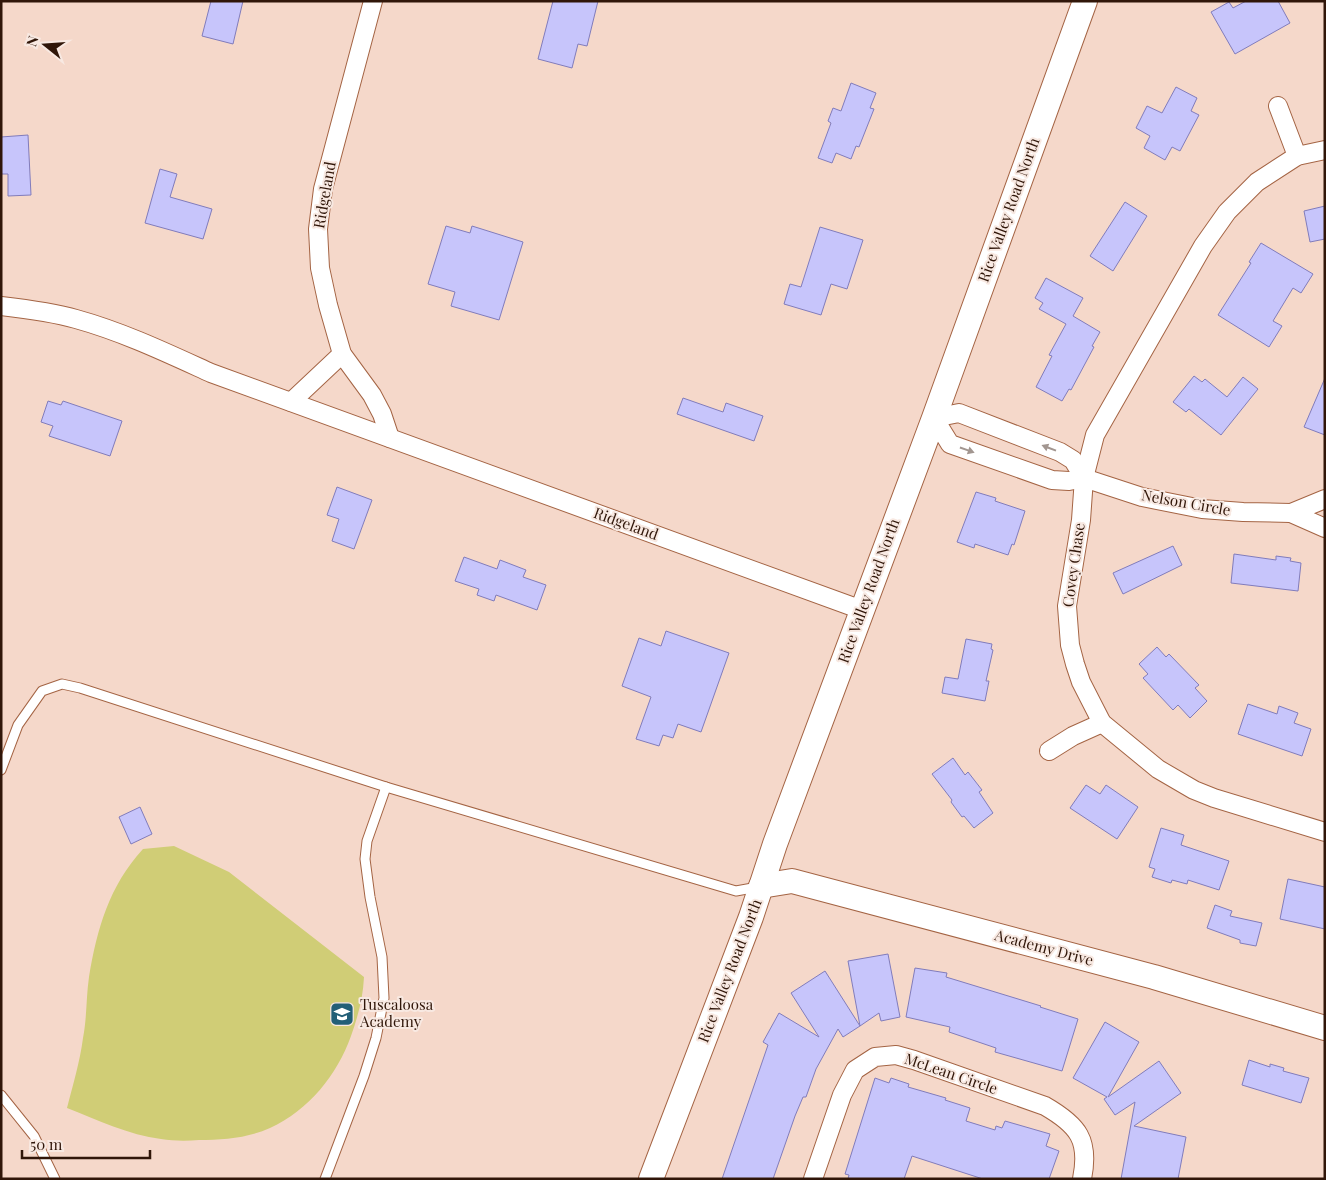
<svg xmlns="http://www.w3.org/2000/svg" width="1326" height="1180" viewBox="0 0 1326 1180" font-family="'Playfair Display',serif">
  <rect width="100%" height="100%" fill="#f5d8ca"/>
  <!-- green -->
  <path fill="#d0cd76" d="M174 846 229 872 364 977C363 998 358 1016 351 1036 337 1075 309 1110 270 1128 248 1138 223 1140 199 1140 187 1141 173 1141 161 1139 129 1135 97 1120 67 1108 73 1085 80 1061 83 1038 87 1018 86 997 89 977 97 929 109 886 143 849Z"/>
  <!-- building -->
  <g fill="#c7c5fb" stroke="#817cbb">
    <path d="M211 1H243L233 44 202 36Z"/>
    <path d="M553 1H598L587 46 578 44 572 68 538 59Z"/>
    <path d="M1246 1H1278L1290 23 1235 54 1211 12 1229 2 1233 8Z"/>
    <path d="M851 83 876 93 870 108 874 109 859 147 856 146 851 159 836 153 832 163 818 158 831 123 828 121 833 108 841 111Z"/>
    <path d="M1176 87 1197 98 1191 111 1199 115 1180 151 1172 147 1165 160 1144 148 1150 136 1136 128 1147 106 1162 113Z"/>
    <path d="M28 135 31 195 8 196V174H1V137Z"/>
    <path d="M160 169 177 174 170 197 212 209 203 239 145 223Z"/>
    <path d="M1125 202 1147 216 1113 271 1090 256Z"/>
    <path d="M1325 206V239L1310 242 1304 211Z"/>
    <path d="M446 226 470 233 472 226 523 242 499 320 451 306 455 292 428 284Z"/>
    <path d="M820 227 863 240 847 289 831 284 821 315 784 304 790 284 801 287Z"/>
    <path d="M1261 243 1313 274 1301 293 1293 288 1273 321 1282 326 1269 347 1218 315 1251 263 1249 262Z"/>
    <path d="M1046 278 1083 298 1073 316 1100 332 1092 346 1094 347 1071 390 1069 389 1062 401 1036 387 1052 356 1049 355 1066 324 1039 309 1043 303 1035 298Z"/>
    <path d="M1194 376 1202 382 1205 379 1227 397 1243 377 1258 389 1221 435 1189 409 1186 412 1173 402Z"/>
    <path d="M1325 378V435L1304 427Z"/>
    <path d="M683 398 723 412 726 403 763 416 754 441 677 414Z"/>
    <path d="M48 401 61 405 63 401 122 421 110 456 49 436 53 426 41 422Z"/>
    <path d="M337 487 372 500 354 549 332 541 339 519 327 515Z"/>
    <path d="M976 492 996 498 995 501 1025 511 1014 545 1012 544 1008 555 975 544 974 548 957 542Z"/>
    <path d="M1173 546 1182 565 1123 594 1113 573Z"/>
    <path d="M1234 554 1276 560V556L1291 558 1290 561 1301 563 1298 591 1231 583Z"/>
    <path d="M464 557 497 569 500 560 526 570 523 577 546 585 537 610 496 595 494 601 477 595 479 589 455 581Z"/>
    <path d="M666 631 729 653 701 732 678 724 673 738 663 735 659 746 636 739 651 697 622 686 639 638 661 646Z"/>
    <path d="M966 639 992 644 991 649 993 650 986 681H989L985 701 942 693 945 677 958 679Z"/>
    <path d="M1157 647 1166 657 1169 654 1199 685 1195 688 1207 701 1190 718 1178 705 1173 710 1143 678 1148 674 1139 664Z"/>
    <path d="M1248 704 1277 714 1279 706 1298 713 1294 723 1311 729 1302 756 1238 734Z"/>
    <path d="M953 758 965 775 968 772 982 790 979 792 993 813 974 828 964 816 962 817 951 802 952 800 932 774Z"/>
    <path d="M1086 785 1100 794 1106 785 1138 807 1117 839 1070 808Z"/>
    <path d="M140 807 152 834 131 844 119 817Z"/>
    <path d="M1161 828 1184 835 1181 845 1229 861 1219 890 1188 880 1187 884 1172 880 1171 883 1152 877 1155 869 1149 867Z"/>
    <path d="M1288 879 1325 887V929L1280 919Z"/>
    <path d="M1215 905 1232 911 1230 916 1262 923 1256 946 1240 943V940L1207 928Z"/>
    <path d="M888 954 900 1017 881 1021 879 1013 860 1026 848 961Z"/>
    <path d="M915 968 947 973 946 977 1041 1006 1040 1007 1078 1019 1062 1071 995 1052 996 1048 949 1032 950 1027 906 1017Z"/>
    <path d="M825 971 860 1026 843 1037 838 1029 816 1069 806 1097H803L795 1116 773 1179H722L768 1045 763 1042 779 1013 819 1037 791 993Z"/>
    <path d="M1105 1022 1139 1042 1108 1097 1159 1061 1181 1093 1134 1126 1186 1137 1178 1179H1121L1135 1102 1115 1115 1104 1099 1107 1097 1073 1078Z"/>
    <path d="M1249 1060 1270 1067V1064L1284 1068 1283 1071 1309 1078 1301 1103 1242 1085Z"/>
    <path d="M875 1078 889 1083 891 1078 909 1084 908 1087 946 1098 945 1100 970 1108 966 1121 995 1130 996 1126 1002 1128 1005 1121 1050 1134 1046 1146 1059 1151 1049 1179H983L912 1156 904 1179H848L849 1175 845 1174Z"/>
  </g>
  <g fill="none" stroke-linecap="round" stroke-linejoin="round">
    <!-- lane casing -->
    <g stroke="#a46444" stroke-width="11">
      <g id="lane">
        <path d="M1 770 18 725 42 691 62 684 80 688 386 787 736 891 758 887"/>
        <path d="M1 1095 34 1136 55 1179"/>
        <path d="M325 1179 364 1076 376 1038 384 998 382 957 370 897 365 859 367 841 386 787"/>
      </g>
    </g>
    <!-- street casing -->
    <g stroke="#a46444" stroke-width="20">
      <g id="street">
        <path d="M373 1 323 189 318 229 320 268 328 305 342 354 372 395 382 414 390 438"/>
        <path d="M1278 106 1297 156"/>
        <path d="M1325 150 1297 156 1257 182 1227 212 1203 246 1095 435 1084 478 1081 520 1067 606 1070 645 1075 664 1081 682 1102 723 1158 769 1194 790 1214 798 1325 832"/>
        <path d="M1 306C27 309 52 312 76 319 123 332 167 353 211 373L862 610"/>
        <path d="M291 402 342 354"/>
        <path d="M1084 478 1073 460 1060 452 959 413 934 418 950 444 1052 480 1069 481 1084 478 1142 497 1202 509 1243 512 1291 513"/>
        <path d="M1325 499 1291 513 1325 528"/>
        <path d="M1049 751 1073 736 1102 723"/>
        <path d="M813 1179 842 1095 855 1070 875 1057 896 1055 914 1060 1045 1106C1078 1125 1090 1140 1082 1179"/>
      </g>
    </g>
    <!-- secondary casing -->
    <g stroke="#a46444" stroke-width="26">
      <g id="secondary">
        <path d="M761 886 792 881 1154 977 1325 1028"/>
        <path d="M651 1179 751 917 775 844 934 418 1085 1"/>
      </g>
    </g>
    <!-- lane -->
    <use href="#lane" stroke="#fff" stroke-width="9"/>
    <!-- street -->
    <use href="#street" stroke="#fff" stroke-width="18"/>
    <!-- secondary -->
    <use href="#secondary" stroke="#fff" stroke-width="24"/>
  </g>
  <!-- one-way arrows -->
  <defs><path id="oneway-solid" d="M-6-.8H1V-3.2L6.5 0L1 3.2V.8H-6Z" transform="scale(1.25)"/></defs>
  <g fill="#a29690">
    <use href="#oneway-solid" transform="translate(1049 448) rotate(-159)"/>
    <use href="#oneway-solid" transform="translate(967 450) rotate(19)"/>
  </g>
  <!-- icons -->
  <defs>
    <g id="school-square" transform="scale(1.25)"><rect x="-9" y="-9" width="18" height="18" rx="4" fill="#225f77" stroke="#f8e9e2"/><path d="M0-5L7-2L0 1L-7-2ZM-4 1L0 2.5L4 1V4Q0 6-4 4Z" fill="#fff"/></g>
  </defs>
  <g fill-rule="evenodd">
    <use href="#school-square" x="342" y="1014"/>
  </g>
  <g text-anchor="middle" stroke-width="4" stroke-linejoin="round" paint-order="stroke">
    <!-- street labels -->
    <g font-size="15" fill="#301609" stroke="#f8e9e2">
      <text transform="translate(325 195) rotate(-80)" y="5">Ridgeland</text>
      <text transform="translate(1009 210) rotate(-70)" y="5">Rice Valley Road North</text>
      <text transform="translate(1186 503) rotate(10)" y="5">Nelson Circle</text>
      <text transform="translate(626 524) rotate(20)" y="5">Ridgeland</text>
      <text transform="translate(1074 565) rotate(-82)" y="5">Covey Chase</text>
      <text transform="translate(869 591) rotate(-70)" y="5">Rice Valley Road North</text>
      <text transform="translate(1044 948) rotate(15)" y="5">Academy Drive</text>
      <text transform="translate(730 971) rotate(-69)" y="5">Rice Valley Road North</text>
      <text transform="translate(951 1074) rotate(19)" y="5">McLean Circle</text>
    </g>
    <!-- poi labels -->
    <g font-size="15" fill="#301609" stroke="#f8e9e2" text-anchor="start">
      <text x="360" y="1010">Tuscaloosa<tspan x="360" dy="17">Academy</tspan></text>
    </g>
  </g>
  <!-- border -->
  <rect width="1326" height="1180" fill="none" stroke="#301609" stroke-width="5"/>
  <!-- north arrow -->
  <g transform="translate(45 45) rotate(287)" stroke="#f8e9e2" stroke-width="4" paint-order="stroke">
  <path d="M0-4L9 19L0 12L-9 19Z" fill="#301609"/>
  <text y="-8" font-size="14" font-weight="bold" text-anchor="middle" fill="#301609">N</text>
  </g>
  <!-- scale -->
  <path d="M22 1150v8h128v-8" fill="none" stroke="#301609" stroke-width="2.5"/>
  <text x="30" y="1150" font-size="15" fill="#301609" stroke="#f8e9e2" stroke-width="4" paint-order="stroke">50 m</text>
</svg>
